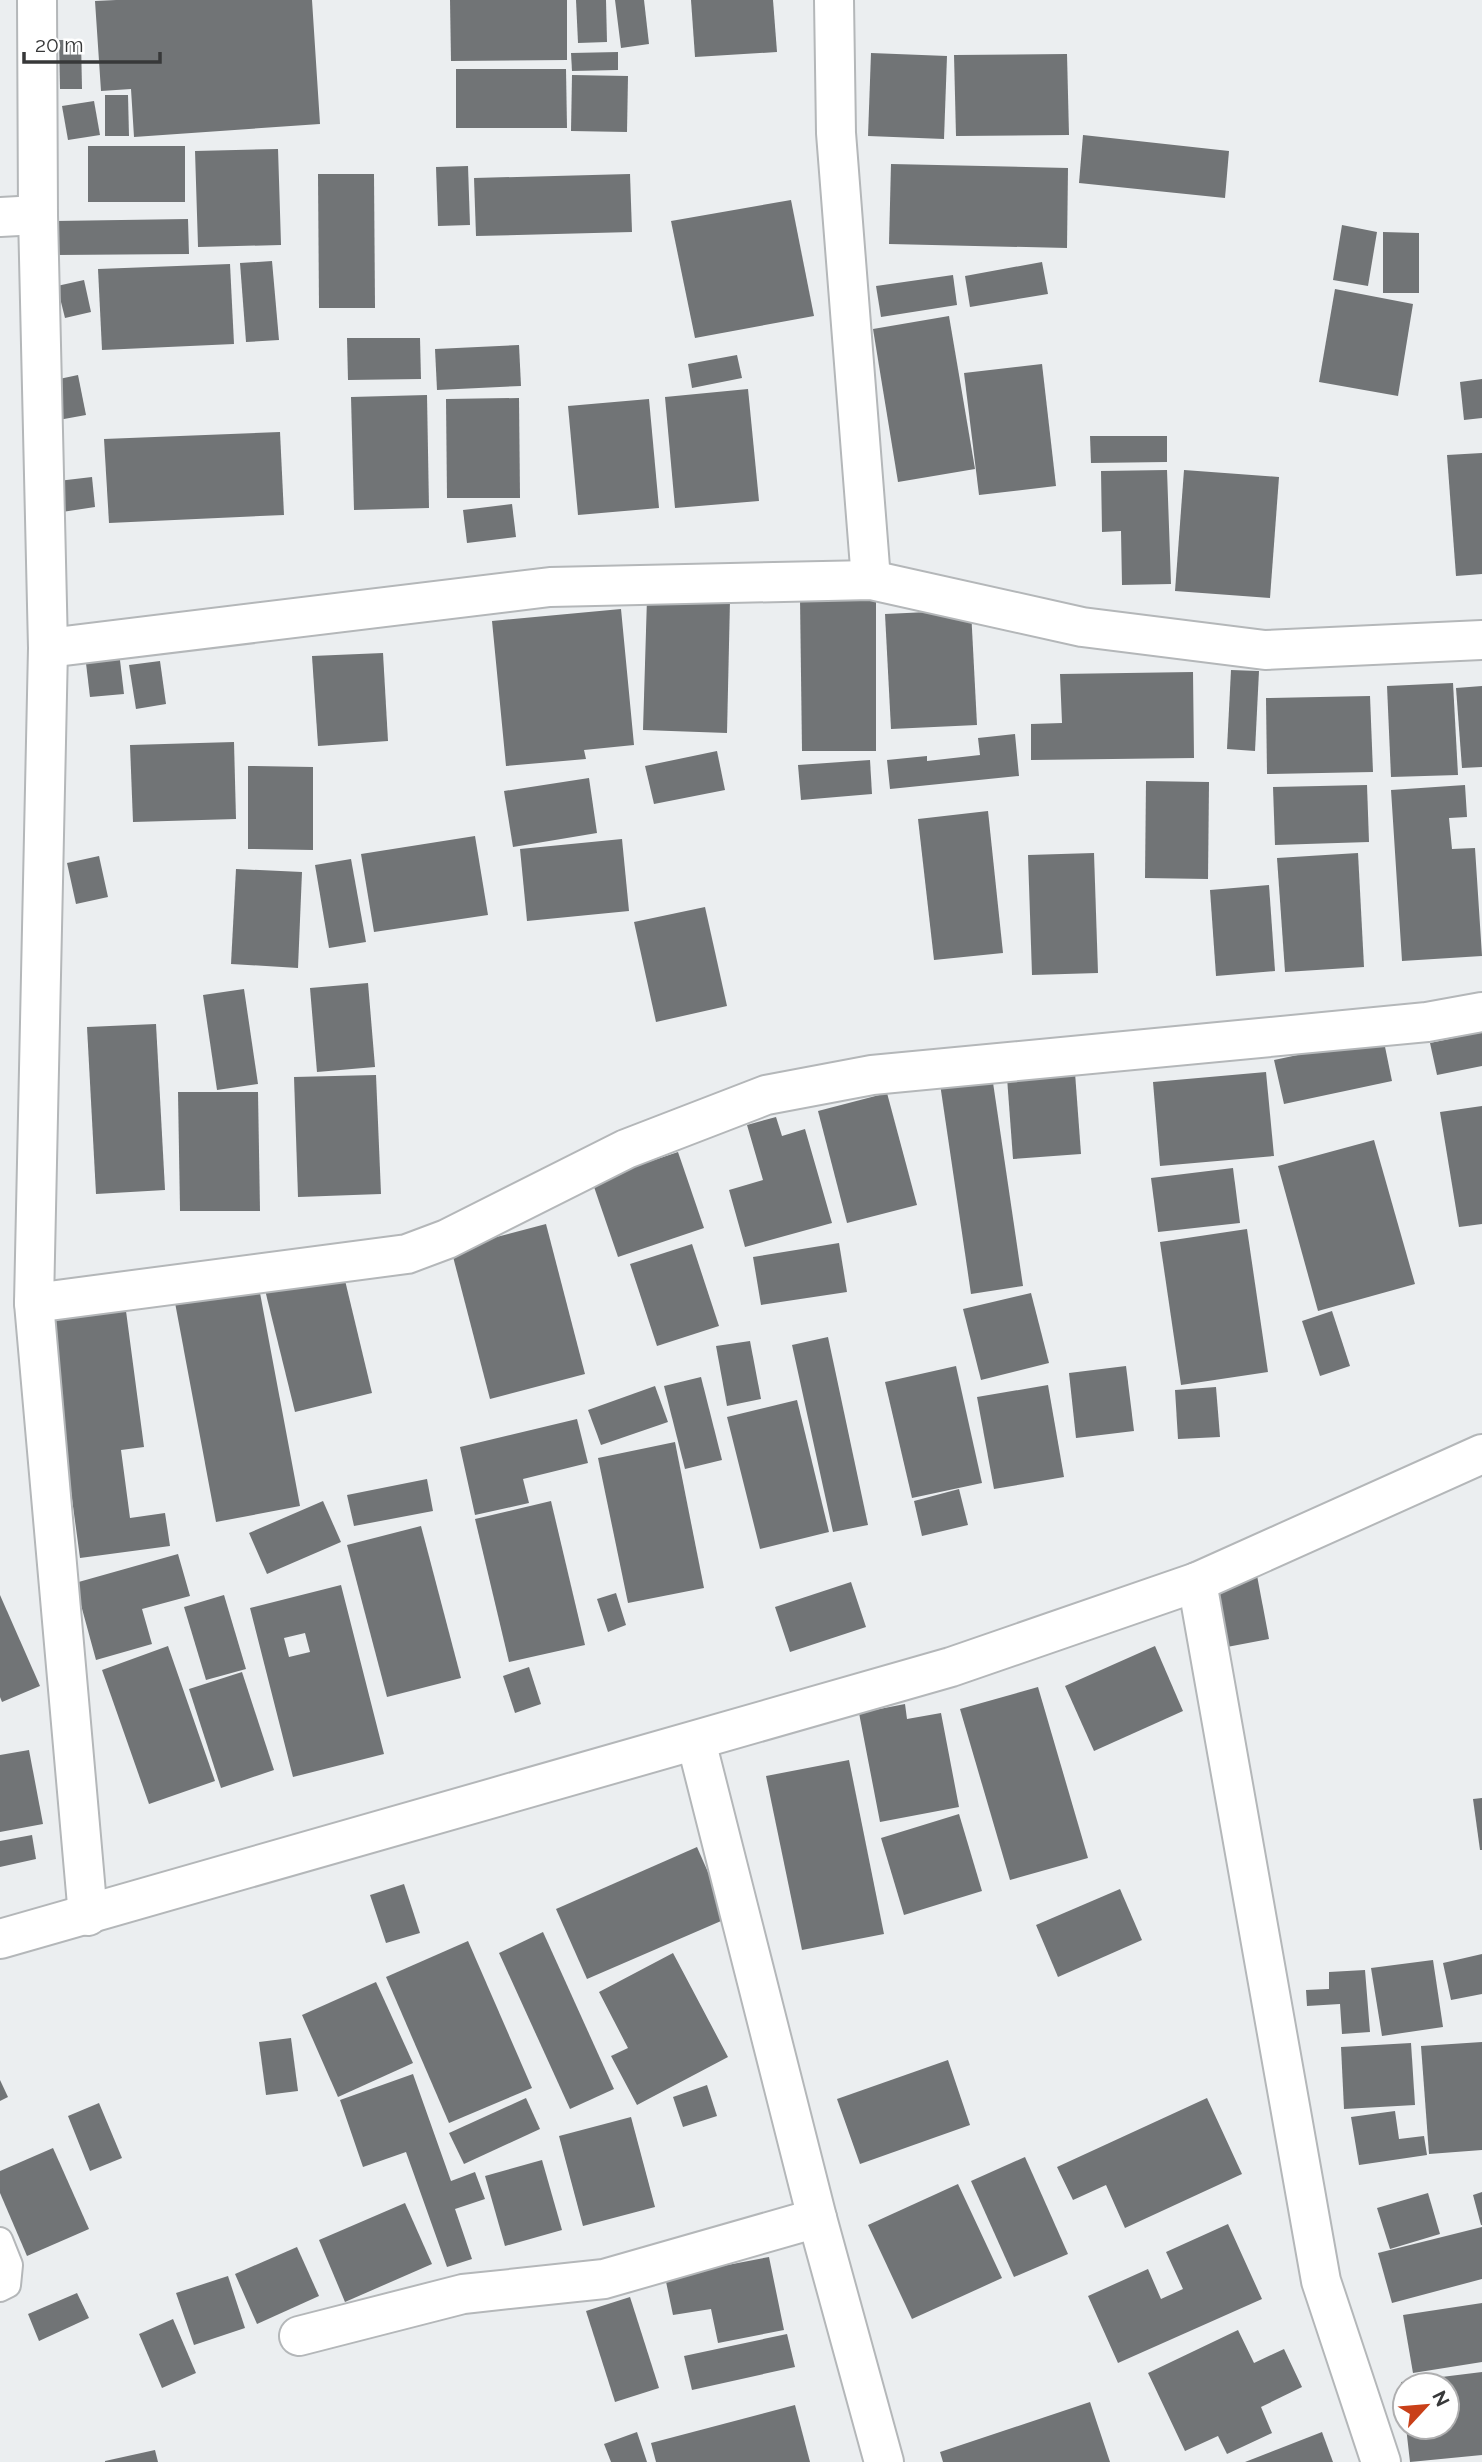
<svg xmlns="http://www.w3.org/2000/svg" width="1482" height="2462" viewBox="0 0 1482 2462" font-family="Raleway,sans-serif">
  <rect width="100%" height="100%" fill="#ebeef0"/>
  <!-- building -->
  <g fill="#717476" fill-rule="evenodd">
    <path d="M116 0H312L320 124 134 137 131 89 101 91 95 1Z"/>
    <path d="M450 0H567V60L451 61Z"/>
    <path d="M576 0H606L607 42 578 43Z"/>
    <path d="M615 0H644L649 44 621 48Z"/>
    <path d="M691 0H773L777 52 695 57Z"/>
    <path d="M59 40H81L82 89H60Z"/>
    <path d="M618 52V70L572 71 571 53Z"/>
    <path d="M871 53 947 56 944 139 868 136Z"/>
    <path d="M1067 54 1069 135 956 136 954 55Z"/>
    <path d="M456 69H566L567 128H456Z"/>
    <path d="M572 75 628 76 627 132 571 131Z"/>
    <path d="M105 95H128L129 136H105Z"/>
    <path d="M94 101 100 135 68 140 62 106Z"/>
    <path d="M1083 135 1229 151 1225 198 1079 183Z"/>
    <rect x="88" y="146" width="97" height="56"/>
    <path d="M278 149 281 245 198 247 195 151Z"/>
    <path d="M891 164 1068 168 1067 248 889 244Z"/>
    <path d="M468 166 470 225 438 226 436 167Z"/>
    <path d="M318 174H374L375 308H319Z"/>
    <path d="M630 174 632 232 476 236 474 178Z"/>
    <path d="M791 200 814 316 695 338 671 221Z"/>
    <path d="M188 219 189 254 56 255 55 221Z"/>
    <path d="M1342 225 1377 232 1368 286 1333 280Z"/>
    <path d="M1383 232 1419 233V293H1383Z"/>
    <path d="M272 261 279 340 246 342 240 263Z"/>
    <path d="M1042 262 1048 294 970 307 965 276Z"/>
    <path d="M230 264 234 344 102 350 98 269Z"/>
    <path d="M953 275 957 305 881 317 876 286Z"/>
    <path d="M84 280 91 312 65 318 57 286Z"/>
    <path d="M1335 289 1413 304 1398 396 1319 382Z"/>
    <path d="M949 316 975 469 898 482 873 329Z"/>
    <path d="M347 338H420L421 379 348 380Z"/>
    <path d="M519 345 521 386 437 390 435 349Z"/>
    <path d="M737 355 742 378 692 388 688 364Z"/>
    <path d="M1042 364 1056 486 979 495 964 373Z"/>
    <path d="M78 375 86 415 53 421 45 382Z"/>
    <path d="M1482 379V418L1464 420 1460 382Z"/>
    <path d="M748 389 759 501 675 508 665 397Z"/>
    <path d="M427 395 429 508 354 510 351 397Z"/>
    <path d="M519 398 520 498H447L446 399Z"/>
    <path d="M649 399 659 508 578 515 568 406Z"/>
    <path d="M280 432 284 515 109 523 104 439Z"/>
    <path d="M1090 436H1167V462L1091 463Z"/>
    <path d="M1482 453V574L1456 576 1447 455Z"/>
    <path d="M1167 470 1171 584 1122 585 1121 531 1102 532 1101 471Z"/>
    <path d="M1184 470 1279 477 1270 598 1175 591Z"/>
    <path d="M92 477 95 507 62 512 58 481Z"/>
    <path d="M512 504 516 537 467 543 463 510Z"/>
    <path d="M647 598 730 600 727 733 643 730Z"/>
    <path d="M800 598H876V751H802Z"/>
    <path d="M621 609 634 745 584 750 586 759 506 766 492 621Z"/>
    <path d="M971 610 977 725 891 729 885 614Z"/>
    <path d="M119 652 124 694 90 697 85 655Z"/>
    <path d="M383 653 388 741 318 746 312 656Z"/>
    <path d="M160 661 166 704 136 709 129 665Z"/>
    <path d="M1231 670 1259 671 1255 751 1227 749Z"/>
    <path d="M1193 672 1194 758 1031 760V724L1062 723 1060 674Z"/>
    <path d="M1453 683 1458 775 1391 777 1387 686Z"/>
    <path d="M1482 686V767L1462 768 1456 688Z"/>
    <path d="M1370 696 1373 772 1267 774 1266 698Z"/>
    <path d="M1015 734 1019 776 890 789 887 760 927 756V761L980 755 978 738Z"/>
    <path d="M234 742 236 819 133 822 130 745Z"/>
    <path d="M717 751 725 790 654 804 645 766Z"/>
    <path d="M870 760 872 794 801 800 798 765Z"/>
    <path d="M248 766 313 767V850L248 849Z"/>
    <path d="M589 778 597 833 513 847 504 791Z"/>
    <path d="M1146 781 1209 782 1208 879 1145 878Z"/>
    <path d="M1367 785 1369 842 1275 845 1273 787Z"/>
    <path d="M1465 785 1467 817 1449 818 1452 849 1475 848 1482 956 1402 961 1391 790Z"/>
    <path d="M988 811 1003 953 934 960 918 819Z"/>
    <path d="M475 836 488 915 374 932 361 854Z"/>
    <path d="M622 839 629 911 527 921 520 849Z"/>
    <path d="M1094 853 1098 973 1032 975 1028 855Z"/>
    <path d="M1358 853 1364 967 1285 972 1277 858Z"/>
    <path d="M99 856 108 897 76 904 67 863Z"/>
    <path d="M351 859 366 942 329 948 315 865Z"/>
    <path d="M236 869 302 872 298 968 231 964Z"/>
    <path d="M1269 885 1275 971 1216 976 1210 890Z"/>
    <path d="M705 907 727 1006 656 1022 634 922Z"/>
    <path d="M368 983 375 1067 317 1072 310 988Z"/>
    <path d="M244 989 258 1084 217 1090 203 995Z"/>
    <path d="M156 1024 165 1190 96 1194 87 1027Z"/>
    <path d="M1482 1032V1066L1437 1075 1430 1043Z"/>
    <path d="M1383 1037 1392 1081 1284 1104 1274 1060Z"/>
    <path d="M1074 1059 1081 1154 1013 1159 1006 1064Z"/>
    <path d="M991 1069 1023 1286 971 1294 939 1077Z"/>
    <path d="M1266 1072 1274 1156 1160 1166 1153 1082Z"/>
    <path d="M376 1075 381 1194 298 1197 294 1077Z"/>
    <path d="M178 1092H258L260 1211H180Z"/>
    <path d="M887 1093 917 1205 847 1223 818 1111Z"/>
    <path d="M1482 1106V1224L1459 1227 1440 1112Z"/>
    <path d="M776 1117 782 1136 805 1129 832 1223 745 1247 729 1190 763 1180 747 1125Z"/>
    <path d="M1374 1140 1415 1284 1318 1311 1278 1166Z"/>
    <path d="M678 1152 704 1228 618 1257 592 1181Z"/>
    <path d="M1233 1168 1240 1223 1158 1232 1151 1178Z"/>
    <path d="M546 1224 585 1374 490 1399 451 1249Z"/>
    <path d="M1247 1229 1268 1372 1181 1385 1160 1242Z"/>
    <path d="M839 1243 847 1292 761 1305 753 1257Z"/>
    <path d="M692 1244 719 1326 657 1346 630 1264Z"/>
    <path d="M343 1272 372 1393 295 1412 265 1290Z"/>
    <path d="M257 1277 300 1506 216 1522 173 1292Z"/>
    <path d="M1031 1293 1049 1363 981 1380 963 1309Z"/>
    <path d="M126 1311 144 1447 121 1450 130 1518 165 1513 170 1546 80 1558 48 1321Z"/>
    <path d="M1332 1311 1350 1366 1320 1376 1302 1321Z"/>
    <path d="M828 1337 868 1525 833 1532 792 1345Z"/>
    <path d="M750 1341 761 1399 727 1406 716 1346Z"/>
    <path d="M956 1366 982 1483 912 1498 885 1382Z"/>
    <path d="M1126 1366 1134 1431 1076 1438 1069 1373Z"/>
    <path d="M701 1377 722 1460 685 1469 664 1386Z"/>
    <path d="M1048 1385 1064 1477 994 1489 977 1397Z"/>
    <path d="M655 1386 668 1422 601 1445 588 1410Z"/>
    <path d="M1216 1387 1220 1437 1178 1439 1175 1390Z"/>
    <path d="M797 1400 829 1532 760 1549 727 1417Z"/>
    <path d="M577 1419 588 1463 523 1479 529 1503 475 1515 460 1447Z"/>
    <path d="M675 1442 704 1588 628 1603 598 1458Z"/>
    <path d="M427 1479 433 1511 354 1526 347 1495Z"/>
    <path d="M959 1489 968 1525 922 1536 914 1501Z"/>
    <path d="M323 1501 341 1542 267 1574 249 1533Z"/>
    <path d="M551 1501 585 1645 509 1662 475 1519Z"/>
    <path d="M421 1526 461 1678 387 1697 347 1545Z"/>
    <path d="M178 1554 190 1596 142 1609 152 1644 96 1660 75 1583Z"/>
    <path d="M1256 1570 1269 1639 1227 1647 1214 1579Z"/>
    <path d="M851 1582 866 1627 790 1652 775 1607Z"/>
    <path d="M341 1585 384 1754 293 1777 250 1608ZM305 1633 310 1652 289 1657 284 1638Z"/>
    <path d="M616 1593 626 1625 608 1632 597 1599Z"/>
    <path d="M0 1595 40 1686 2 1702 0 1697Z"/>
    <path d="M224 1595 246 1669 206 1680 184 1607Z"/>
    <path d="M168 1646 215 1781 149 1804 102 1670Z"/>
    <path d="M1155 1646 1183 1711 1094 1751 1065 1686Z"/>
    <path d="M529 1667 541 1704 515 1713 503 1676Z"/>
    <path d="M242 1672 274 1770 221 1788 189 1689Z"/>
    <path d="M1038 1687 1088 1858 1010 1880 960 1709Z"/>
    <path d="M905 1704 907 1719 941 1713 959 1807 880 1822 859 1713Z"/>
    <path d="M29 1750 43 1824 0 1832V1755Z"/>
    <path d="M849 1760 884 1934 802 1950 766 1776Z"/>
    <path d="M1482 1798V1850H1480L1473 1799Z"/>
    <path d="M959 1814 982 1891 904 1915 881 1838Z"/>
    <path d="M32 1835 36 1859 0 1867V1841Z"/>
    <path d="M697 1847 728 1918 587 1979 556 1909Z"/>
    <path d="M404 1884 420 1933 386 1943 370 1895Z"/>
    <path d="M1120 1889 1142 1940 1058 1977 1036 1925Z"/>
    <path d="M543 1932 614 2089 570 2109 499 1953Z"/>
    <path d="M468 1941 532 2088 449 2123 386 1977Z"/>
    <path d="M673 1953 728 2057 637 2105 611 2056 628 2048 599 1992Z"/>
    <path d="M1482 1954V1994L1451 2000 1443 1963Z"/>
    <path d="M1433 1960 1443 2027 1382 2036 1371 1968Z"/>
    <path d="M1365 1970 1370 2032 1342 2034 1340 2004 1307 2006 1306 1990 1329 1989V1972Z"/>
    <path d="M376 1982 413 2063 338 2097 302 2015Z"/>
    <path d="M291 2038 298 2091 266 2095 259 2042Z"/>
    <path d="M1482 2042V2150L1429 2154 1421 2046Z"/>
    <path d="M1411 2043 1415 2105 1344 2109 1341 2047Z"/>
    <path d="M948 2060 970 2125 860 2164 837 2099Z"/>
    <path d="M413 2074 451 2181 475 2172 485 2199 455 2209 472 2259 447 2267 406 2152 363 2167 340 2100Z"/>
    <path d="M0 2080 8 2097 0 2101Z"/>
    <path d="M707 2085 717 2116 683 2127 673 2097Z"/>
    <path d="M526 2098 540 2129 464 2164 449 2133Z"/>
    <path d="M1207 2098 1242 2174 1125 2228 1106 2185 1073 2200 1057 2167Z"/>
    <path d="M99 2103 122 2158 90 2171 68 2116Z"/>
    <path d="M1395 2111 1399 2139 1424 2136 1427 2155 1359 2165 1351 2117Z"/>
    <path d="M631 2117 655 2207 583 2226 559 2136Z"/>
    <path d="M53 2148 89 2229 27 2256 0 2193V2171Z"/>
    <path d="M1025 2157 1068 2254 1014 2277 971 2181Z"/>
    <path d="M542 2160 562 2230 505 2246 485 2176Z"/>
    <path d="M958 2184 1002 2278 912 2319 868 2225Z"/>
    <path d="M1482 2192V2225H1481L1473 2195Z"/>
    <path d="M1428 2193 1440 2234 1390 2249 1377 2208Z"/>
    <path d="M405 2203 432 2264 345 2302 319 2240Z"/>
    <path d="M1228 2224 1262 2299 1118 2363 1088 2296 1148 2269 1161 2299 1183 2289 1166 2252Z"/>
    <path d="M1482 2227V2279L1392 2303 1378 2253Z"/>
    <path d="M297 2247 319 2296 257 2324 235 2274Z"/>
    <path d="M769 2257 784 2330 718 2343 711 2309 673 2315 665 2277Z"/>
    <path d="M228 2276 245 2328 194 2345 176 2293Z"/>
    <path d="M77 2293 89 2318 39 2341 28 2314Z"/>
    <path d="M630 2297 659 2388 615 2402 586 2311Z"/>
    <path d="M1482 2303V2362L1413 2373 1403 2315Z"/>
    <path d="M173 2319 196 2373 162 2388 139 2334Z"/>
    <path d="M1238 2330 1254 2363 1284 2349 1302 2387 1261 2407 1272 2433 1227 2454 1218 2436 1185 2451 1148 2373Z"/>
    <path d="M787 2334 795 2367 692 2390 684 2356Z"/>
    <path d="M1482 2372V2455L1410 2462 1406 2427H1447V2385H1405L1403 2405 1401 2382Z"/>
    <path d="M1090 2402 1110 2462H943L940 2452Z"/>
    <path d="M795 2405 810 2462H656L651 2443Z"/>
    <path d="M637 2432 647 2462H611L604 2444Z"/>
    <path d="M1322 2432 1333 2462H1245Z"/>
    <path d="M155 2450 158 2462H105V2461Z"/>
  </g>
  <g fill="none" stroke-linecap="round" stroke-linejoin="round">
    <!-- lane casing -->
    <g stroke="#b4b7b9" stroke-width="28">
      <path id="lane" d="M0 2240 10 2265 8 2285 0 2289"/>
    </g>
    <!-- street casing -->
    <g stroke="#b4b7b9" stroke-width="42">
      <g id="street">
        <path d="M37 0 38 215 48 648 34 1303 88 1916"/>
        <path d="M834 0 836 133 871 580"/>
        <path d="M0 217 38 215"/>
        <path d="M48 648 550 587 871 580 1082 627 1265 650 1482 640"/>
        <path d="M34 1303 407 1254 447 1239 626 1149 766 1095 872 1075 1427 1022 1482 1012"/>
        <path d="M1197 1582 1321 2281 1381 2462"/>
        <path d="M696 1741 817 2218 884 2462"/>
        <path d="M0 1939 951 1667 1197 1582 1482 1454"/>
        <path d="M299 2336 463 2294 604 2279 817 2218"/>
      </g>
    </g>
    <!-- lane -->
    <use href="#lane" stroke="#fff" stroke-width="24"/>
    <!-- street -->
    <use href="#street" stroke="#fff" stroke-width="38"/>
  </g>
  <!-- north arrow -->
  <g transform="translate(1426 2406) rotate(64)"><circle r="33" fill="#ffffff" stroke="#afafb0" stroke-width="2"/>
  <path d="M0-5L12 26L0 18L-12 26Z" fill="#c94019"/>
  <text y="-10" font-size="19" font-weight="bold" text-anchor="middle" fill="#373839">N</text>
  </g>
  <!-- scale -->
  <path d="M24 52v10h136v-10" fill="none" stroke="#373839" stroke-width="3.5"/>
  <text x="35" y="52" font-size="21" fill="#373839" stroke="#ffffff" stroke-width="5" paint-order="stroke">20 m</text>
</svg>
